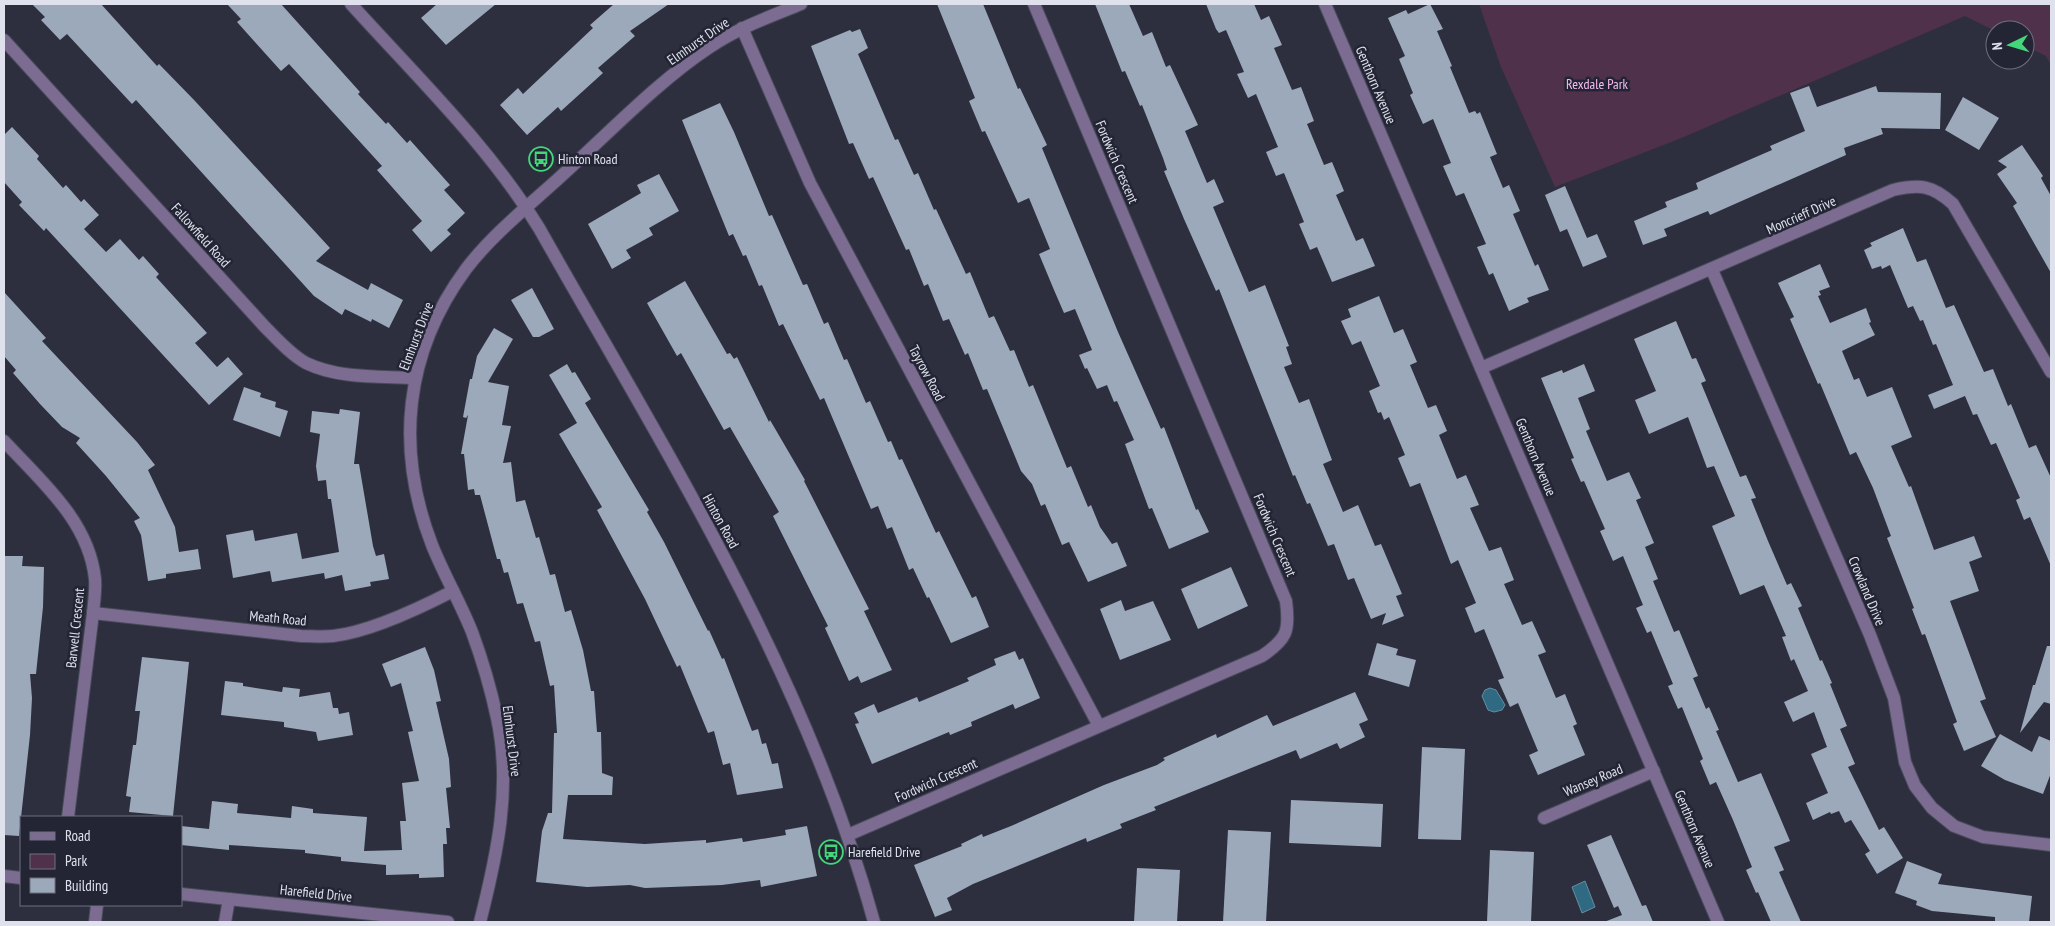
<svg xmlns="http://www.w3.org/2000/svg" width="2055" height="926" viewBox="0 0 2055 926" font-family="'PT Sans Narrow',sans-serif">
  <rect width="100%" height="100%" fill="#2d2f3f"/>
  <!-- green -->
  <path fill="#4f314c" d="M1479 4H2051V65L2046 56 2025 46V30L1995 31 1965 16 1679 139 1555 187 1501 67Z"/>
  <!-- water -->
  <g fill="#2f6a82" stroke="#648ea2">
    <path d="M1490 688 1496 690 1505 705 1502 710 1494 712 1488 710 1482 696 1485 690Z"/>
    <path d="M1585 881 1595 907 1582 913 1572 887Z"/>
  </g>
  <!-- building -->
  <g fill="#9ba9ba">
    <path d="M32 4H101L157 66 159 64 195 101 330 248 316 261 368 290 371 283 403 300 389 328 372 319 371 322 345 309 342 315 314 296 136 100 132 104 67 34 60 40 41 20 45 17Z"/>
    <path d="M227 4H281L360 92 358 94 386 124 388 122 407 143 410 140 450 185 444 190 465 213 447 230 451 234 431 252 412 230 422 221 377 170 382 166 289 64 281 71 237 22 241 19Z"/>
    <path d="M437 4H496L446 45 421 18Z"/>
    <path d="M614 4H669L630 31 635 36 598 68 603 73 561 111 558 107 527 135 500 105 518 88 523 94 593 28 590 25Z"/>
    <path d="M937 4H983L1018 89 1020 88 1047 145 1042 148 1118 332 1161 429 1164 427 1196 510 1198 509 1209 532 1169 549 1152 508 1149 509 1125 444 1134 440 1117 401 1114 402 1107 385 1097 389 1087 368 1085 369 1079 355 1092 350 1075 309 1064 313 1054 290 1039 254 1050 249 1029 198 1018 203 985 131 982 132 969 101 975 98Z"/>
    <path d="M1095 4H1129L1143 36 1152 32 1166 67 1170 65 1198 125 1185 131 1207 183 1214 179 1224 202 1213 207 1249 292 1265 285 1289 346 1286 347 1292 364 1284 367 1299 403 1309 399 1332 460 1323 464 1343 512 1358 505 1375 546 1381 544 1402 594 1396 596 1404 616 1382 625 1386 613 1371 619 1354 578 1348 580 1334 544 1328 546 1310 503 1307 504 1295 475 1293 476 1219 289 1216 291 1184 219 1164 171 1167 170 1163 158 1142 105 1140 106 1125 71 1122 72Z"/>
    <path d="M1206 4H1254L1261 20 1269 16 1282 45 1274 48 1292 90 1301 87 1314 121 1307 124 1324 165 1332 162 1344 191 1336 195 1356 241 1363 238 1375 266 1332 282 1317 247 1310 250 1299 224 1304 222 1284 173 1276 176 1266 152 1278 147 1256 94 1248 98 1237 74 1244 72 1226 30 1219 33 1216 29Z"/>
    <path d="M1430 4 1443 29 1437 31 1452 66 1450 67 1469 113 1475 111 1477 114 1480 112 1497 154 1490 157 1503 188 1509 185 1520 211 1513 214 1535 266 1538 264 1549 290 1527 298 1529 302 1509 311 1493 273 1489 275 1477 247 1486 244 1464 193 1456 196 1443 166 1451 163 1433 119 1423 124 1410 95 1413 93 1399 59 1405 56 1388 18 1406 10 1408 14Z"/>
    <path d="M860 29 868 48 858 54 895 140 898 139 914 175 918 173 934 210 936 209 966 274 970 272 989 318 994 316 1010 351 1014 350 1029 387 1033 385 1067 468 1071 466 1088 507 1091 505 1100 527 1112 544 1117 542 1127 566 1088 582 1069 542 1062 545 1045 504 1041 506 1032 484 1021 471 987 389 983 390 968 353 965 355 949 319 943 321 928 284 924 286 909 249 906 250 873 177 869 179 853 143 849 144 811 46 850 30 852 32Z"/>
    <path d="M1809 86 1817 107 1876 86 1878 92 1941 93 1940 129 1881 128 1883 134 1844 148 1846 155 1710 215 1708 211 1664 229 1667 236 1643 245 1634 221 1667 207 1665 202 1698 189 1696 183 1772 150 1770 146 1805 131 1790 93Z"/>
    <path d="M1963 97 1999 118 1979 150 1945 130Z"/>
    <path d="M720 103 734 132 769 216 772 215 803 285 807 284 824 324 828 322 844 360 847 359 866 403 870 401 888 442 891 441 899 460 902 459 936 533 939 531 972 598 976 596 989 627 951 643 929 597 927 598 913 568 909 570 892 527 887 529 878 506 871 509 824 398 820 400 783 324 779 326 762 285 759 286 746 255 743 256 733 234 729 236 682 120Z"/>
    <path d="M12 127 39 156 37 159 63 188 66 185 81 202 84 199 99 215 84 229 106 252 120 239 139 260 143 256 159 274 156 277 207 333 195 343 217 367 228 357 243 374 209 405 46 228 44 231 19 205 22 202 4 182V135Z"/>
    <path d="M2022 145 2043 176 2041 178 2051 196V273L2013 206 2017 203 1997 174 2007 167 1998 161Z"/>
    <path d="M659 174 679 211 649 228 653 235 626 250 631 258 612 269 588 224 641 193 637 185Z"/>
    <path d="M1565 186 1587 238 1597 234 1607 257 1583 267 1567 229 1560 232 1545 195Z"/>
    <path d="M1903 228 1917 262 1926 259 1946 308 1954 305 1984 372 1993 369 2008 406 2011 404 2029 448 2036 445 2051 478V566L2030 517 2024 520 2016 500 2020 498 1996 443 1991 445 1977 414 1973 415 1965 396 1934 409 1928 395 1953 385 1936 344 1933 345 1923 320 1920 321 1913 306 1908 308 1890 265 1882 269 1881 266 1872 269 1864 250 1872 246 1870 243Z"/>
    <path d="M1820 264 1830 287 1819 291 1821 295 1818 296 1830 323 1866 308 1871 322 1869 323 1875 335 1842 351 1854 380 1859 378 1867 397 1892 387 1912 437 1891 446 1909 487 1911 486 1934 550 1974 536 1982 557 1969 562 1979 591 1950 601 1986 699 1980 701 1996 737 1964 751 1953 724 1957 722 1925 634 1922 635 1912 609 1914 608 1887 538 1891 536 1873 488 1856 452 1850 455 1820 383 1818 384 1790 319 1794 317 1778 283Z"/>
    <path d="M685 281 727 354 730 353 734 359 737 357 769 422 770 420 805 480 804 481 869 609 864 611 892 670 861 683 858 676 849 681 825 628 828 626 773 516 779 512 730 427 724 430 681 353 677 356 647 303Z"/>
    <path d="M532 288 554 329 539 337H533L511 300Z"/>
    <path d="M4 292 46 338 42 341 137 442 155 465 148 470 175 527 179 552 198 549 201 569 166 574V578L148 581 141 535 134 521 140 518 106 476 76 443 80 438 62 427 40 404 13 373 16 370 4 356Z"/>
    <path d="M1379 296 1394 333 1403 329 1417 362 1410 365 1428 408 1436 405 1447 431 1439 435 1457 479 1466 475 1479 505 1470 508 1489 551 1501 547 1514 580 1504 584 1522 625 1532 621 1546 652 1538 655 1556 698 1565 694 1577 724 1573 726 1585 755 1538 775 1529 755 1538 751 1518 703 1510 707 1498 680 1504 678 1484 629 1475 633 1465 608 1476 603 1458 560 1451 564 1420 483 1410 487 1398 458 1405 455 1389 417 1384 420 1381 412 1378 413 1369 391 1380 386 1361 341 1352 345 1341 321 1351 317 1348 309Z"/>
    <path d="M1676 321 1692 359 1696 358 1706 381 1701 383 1740 477 1746 475 1756 498 1751 499 1768 541 1787 585 1791 583 1802 606 1798 608 1820 661 1822 660 1832 683 1830 684 1847 726 1840 729 1855 764 1848 767 1879 830 1884 827 1903 858 1877 874 1865 854 1870 851 1851 820 1845 823 1839 811 1831 814 1830 812 1813 820 1806 803 1828 793 1811 754 1827 747 1814 712 1793 722 1784 702 1808 691 1794 659 1791 661 1782 637 1786 636 1764 585 1740 595 1712 526 1735 516 1714 466 1707 468 1688 417 1649 434 1635 400 1656 391 1634 339Z"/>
    <path d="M494 328 513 339 488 382 509 386 502 425 511 426 503 463 511 462 516 502 525 500 536 538 539 537 550 575 555 574 565 612 571 610 583 650 591 691H594L597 732H601L602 773 613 777 612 795H568L563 839 645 844 706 840V843L742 838 743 842 786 835 785 830 807 826 817 876 761 887 760 880 722 885 645 888 630 885 587 887 536 882 542 831 548 813H552L554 733H557L554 685 550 686 540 641 535 642 523 603 517 604 508 572 504 573 500 559H497L480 495H475L474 489 468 490 464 454H461L468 415 466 418 463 417 470 379H472L477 356Z"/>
    <path d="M567 364 572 373 575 372 591 399 585 403 649 510 647 512 664 542 708 631 709 630 722 659 724 658 752 731 758 729 762 744 766 743 772 764 778 763 783 788 737 795 730 763 723 765 714 731 708 733 680 665 677 667 645 599 597 510 602 507 559 434 577 423 549 375Z"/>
    <path d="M1584 364 1595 391 1578 398 1590 429 1586 431 1607 481 1629 472 1641 498 1636 500 1654 543 1645 547 1658 579 1653 581 1674 632 1679 630 1698 676 1693 678 1706 709 1709 707 1719 730 1716 731 1738 782 1761 773 1779 815 1790 841 1774 847 1784 870 1779 872 1801 922H1771L1758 892 1756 893 1746 870 1752 867 1733 820 1716 782 1710 785 1700 761 1703 759 1682 707 1678 709 1668 686 1673 684 1651 631 1647 633 1636 608 1643 605 1623 556 1613 561 1600 531 1605 529 1584 481 1581 482 1571 459 1574 458 1541 378 1562 370 1563 373Z"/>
    <path d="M244 387 261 393 260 397 276 402 275 407 288 411 280 437 233 420Z"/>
    <path d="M340 409 360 412 354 464H359L373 546 376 556 384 554 389 579 370 582 371 586 345 591 342 575 325 579 324 573 272 582 270 571 233 578 226 535 253 530 255 541 297 533 302 559 339 552 331 499H328L326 480 318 481 316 466 320 434 310 432 312 411 339 414Z"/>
    <path d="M4 556H23L22 566 44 567 43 607 36 674H30L32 698 30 735 19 836 4 835Z"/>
    <path d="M1231 567 1248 606 1198 629 1181 589Z"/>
    <path d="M1121 600 1125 611 1153 601 1171 640 1120 660 1100 609Z"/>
    <path d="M1377 643 1398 649 1396 655 1416 660 1409 687 1368 675Z"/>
    <path d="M2047 646H2051V704L2044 702 2020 733 2033 685H2035Z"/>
    <path d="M425 647 434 670 441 701 436 702 449 759 451 787 446 788 450 828H446L447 844H443L444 877 419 878V874L386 875V865L341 861V857L305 853V850L229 845V850L181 845V826L209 829 212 801 238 804 237 813 291 818 292 806 313 809V813L367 817 364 851 402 850 400 821H406L402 783 419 781 408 732 413 731 401 683 391 687 382 664Z"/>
    <path d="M1015 651 1019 660 1023 658 1040 698 1015 709 1013 704 971 722 972 726 950 735 949 732 872 764 855 724 859 723 854 713 874 704 878 713 917 697 919 702 969 681 967 678 996 665 994 659Z"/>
    <path d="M142 657 189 662 173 816 129 812 131 797 126 796 133 745H136L140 711H135Z"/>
    <path d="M225 681 243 683V686L282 692 283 687 300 689 299 697 330 692 333 708H338L339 714 349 712 353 735 318 741 316 732 284 727V722L221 715Z"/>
    <path d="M1355 692 1368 720 1359 724 1365 737 1340 749 1337 743 1300 759 1296 750 1154 807 1156 810 1120 824 1122 828 1087 842 1086 838 973 884 947 898 952 910 935 917 914 865 962 846 961 844 982 834 983 837 1011 826 1104 785 1157 765 1165 760 1163 758 1216 734 1217 738 1267 715 1273 726Z"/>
    <path d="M2000 734 2032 752 2039 736 2051 741V773L2043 794 2005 780 1981 766Z"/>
    <path d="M1422 747 1465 749 1461 840 1418 839Z"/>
    <path d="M1291 800 1383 804 1381 847 1289 843Z"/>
    <path d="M1228 830 1271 832 1266 922H1223Z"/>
    <path d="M1611 835 1642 906 1646 905 1653 922H1604L1622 915 1618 906 1614 908 1587 845Z"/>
    <path d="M1490 850 1534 852 1531 922H1487Z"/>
    <path d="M1907 861 1942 874 1938 884 2032 896 2029 922H1995V917L1932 911 1916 905 1917 901 1895 893Z"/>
    <path d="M1137 868 1180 870 1177 922H1134Z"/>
  </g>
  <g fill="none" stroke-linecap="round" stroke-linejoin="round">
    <!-- minor casing -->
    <g stroke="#494b5b" stroke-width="14">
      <g id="minor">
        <path d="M351 4C416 76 488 145 539 228 665 451 806 673 874 922"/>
        <path d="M1325 4 1718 922"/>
        <path d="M742 28 810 183 1099 726"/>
        <path d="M4 40 265 327C277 339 291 355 306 363 339 379 379 376 415 378"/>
        <path d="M1712 270 1870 635 1894 698 1905 762 1915 786 1932 808 1954 826 1983 837 2051 845"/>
        <path d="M1481 368 1893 190C1920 184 1932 185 1953 204L2051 372"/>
        <path d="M4 441C41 481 89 521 95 579 96 590 94 602 93 613L68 817"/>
        <path d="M93 613 301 636C312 636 322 637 333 636 369 632 420 608 453 591"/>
        <path d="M1544 818 1654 771"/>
        <path d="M848 835 1262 656C1287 639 1290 631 1286 601L1034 4"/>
        <path d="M4 876 21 878"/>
        <path d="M181 894 448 922"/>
        <path d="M95 922 97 905"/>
        <path d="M225 922 229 899"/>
        <path d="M480 922C497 855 512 787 497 718 491 690 482 659 472 632 460 602 444 575 432 545 395 449 404 353 466 269 491 236 527 207 558 179 605 137 658 81 710 47 738 28 769 17 801 4"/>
      </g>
    </g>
    <!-- minor -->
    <use href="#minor" stroke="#7c6c91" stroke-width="12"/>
  </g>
  <!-- icons -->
  <defs>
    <g id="bus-ring" transform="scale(1.25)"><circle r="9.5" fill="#232535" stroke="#44d77a" stroke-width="1.5"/><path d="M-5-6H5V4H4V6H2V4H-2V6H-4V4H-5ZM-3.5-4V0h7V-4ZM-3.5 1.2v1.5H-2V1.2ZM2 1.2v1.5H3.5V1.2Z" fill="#44d77a"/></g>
  </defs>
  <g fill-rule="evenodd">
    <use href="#bus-ring" x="541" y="159"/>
    <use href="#bus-ring" x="831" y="852"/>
  </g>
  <g text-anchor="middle" stroke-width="5" stroke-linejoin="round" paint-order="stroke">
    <!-- street labels -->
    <g font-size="14" fill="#dfe1ec" stroke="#232535">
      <text transform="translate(698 41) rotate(-35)" y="5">Elmhurst Drive</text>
      <text transform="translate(1376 85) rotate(67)" y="5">Genthorn Avenue</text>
      <text transform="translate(1117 162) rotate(67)" y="5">Fordwich Crescent</text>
      <text transform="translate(1801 215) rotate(-24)" y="5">Moncrieff Drive</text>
      <text transform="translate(201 235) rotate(48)" y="5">Fallowfield Road</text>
      <text transform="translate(416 336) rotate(-69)" y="5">Elmhurst Drive</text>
      <text transform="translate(927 373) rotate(62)" y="5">Tayrow Road</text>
      <text transform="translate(1536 457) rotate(67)" y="5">Genthorn Avenue</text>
      <text transform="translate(721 521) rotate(61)" y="5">Hinton Road</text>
      <text transform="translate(1275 535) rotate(67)" y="5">Fordwich Crescent</text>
      <text transform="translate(1867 591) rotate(67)" y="5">Crowland Drive</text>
      <text transform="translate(278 618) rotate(5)" y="5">Meath Road</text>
      <text transform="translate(75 628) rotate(-84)" y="5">Barwell Crescent</text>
      <text transform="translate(512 741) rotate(83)" y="5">Elmhurst Drive</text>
      <text transform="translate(936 780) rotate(-24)" y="5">Fordwich Crescent</text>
      <text transform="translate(1593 780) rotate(-23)" y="5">Wansey Road</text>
      <text transform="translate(1695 829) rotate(67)" y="5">Genthorn Avenue</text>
      <text transform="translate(316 893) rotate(6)" y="5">Harefield Drive</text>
    </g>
    <!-- park labels -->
    <g font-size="14" fill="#f9baf2" stroke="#232535">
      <text x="1597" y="89">Rexdale Park</text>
    </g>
    <!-- poi labels -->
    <g font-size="14" fill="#dfe1ec" stroke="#232535" text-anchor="start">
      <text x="558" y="164">Hinton Road</text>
      <text x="848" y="857">Harefield Drive</text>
    </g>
  </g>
  <!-- border -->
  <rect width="2055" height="926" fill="none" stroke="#dfe1ec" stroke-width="10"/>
  <!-- legend -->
  <rect x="20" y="816" width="162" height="90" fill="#232535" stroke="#6e707e"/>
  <rect x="30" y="832" width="25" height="8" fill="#7c6c91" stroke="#6e707e"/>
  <text x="65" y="841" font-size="15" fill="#dfe1ec">Road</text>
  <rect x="30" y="854" width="25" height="15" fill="#4f314c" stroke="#6e707e"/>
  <text x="65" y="866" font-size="15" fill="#dfe1ec">Park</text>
  <rect x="30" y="878" width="25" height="15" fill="#9ba9ba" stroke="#6e707e"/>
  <text x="65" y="891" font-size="15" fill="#dfe1ec">Building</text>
  <!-- north arrow -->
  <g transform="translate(2010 45) rotate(265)"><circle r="24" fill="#232535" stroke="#6e707e"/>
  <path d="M0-4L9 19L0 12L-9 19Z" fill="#44d77a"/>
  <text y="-8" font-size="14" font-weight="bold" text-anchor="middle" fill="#dfe1ec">N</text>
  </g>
</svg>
